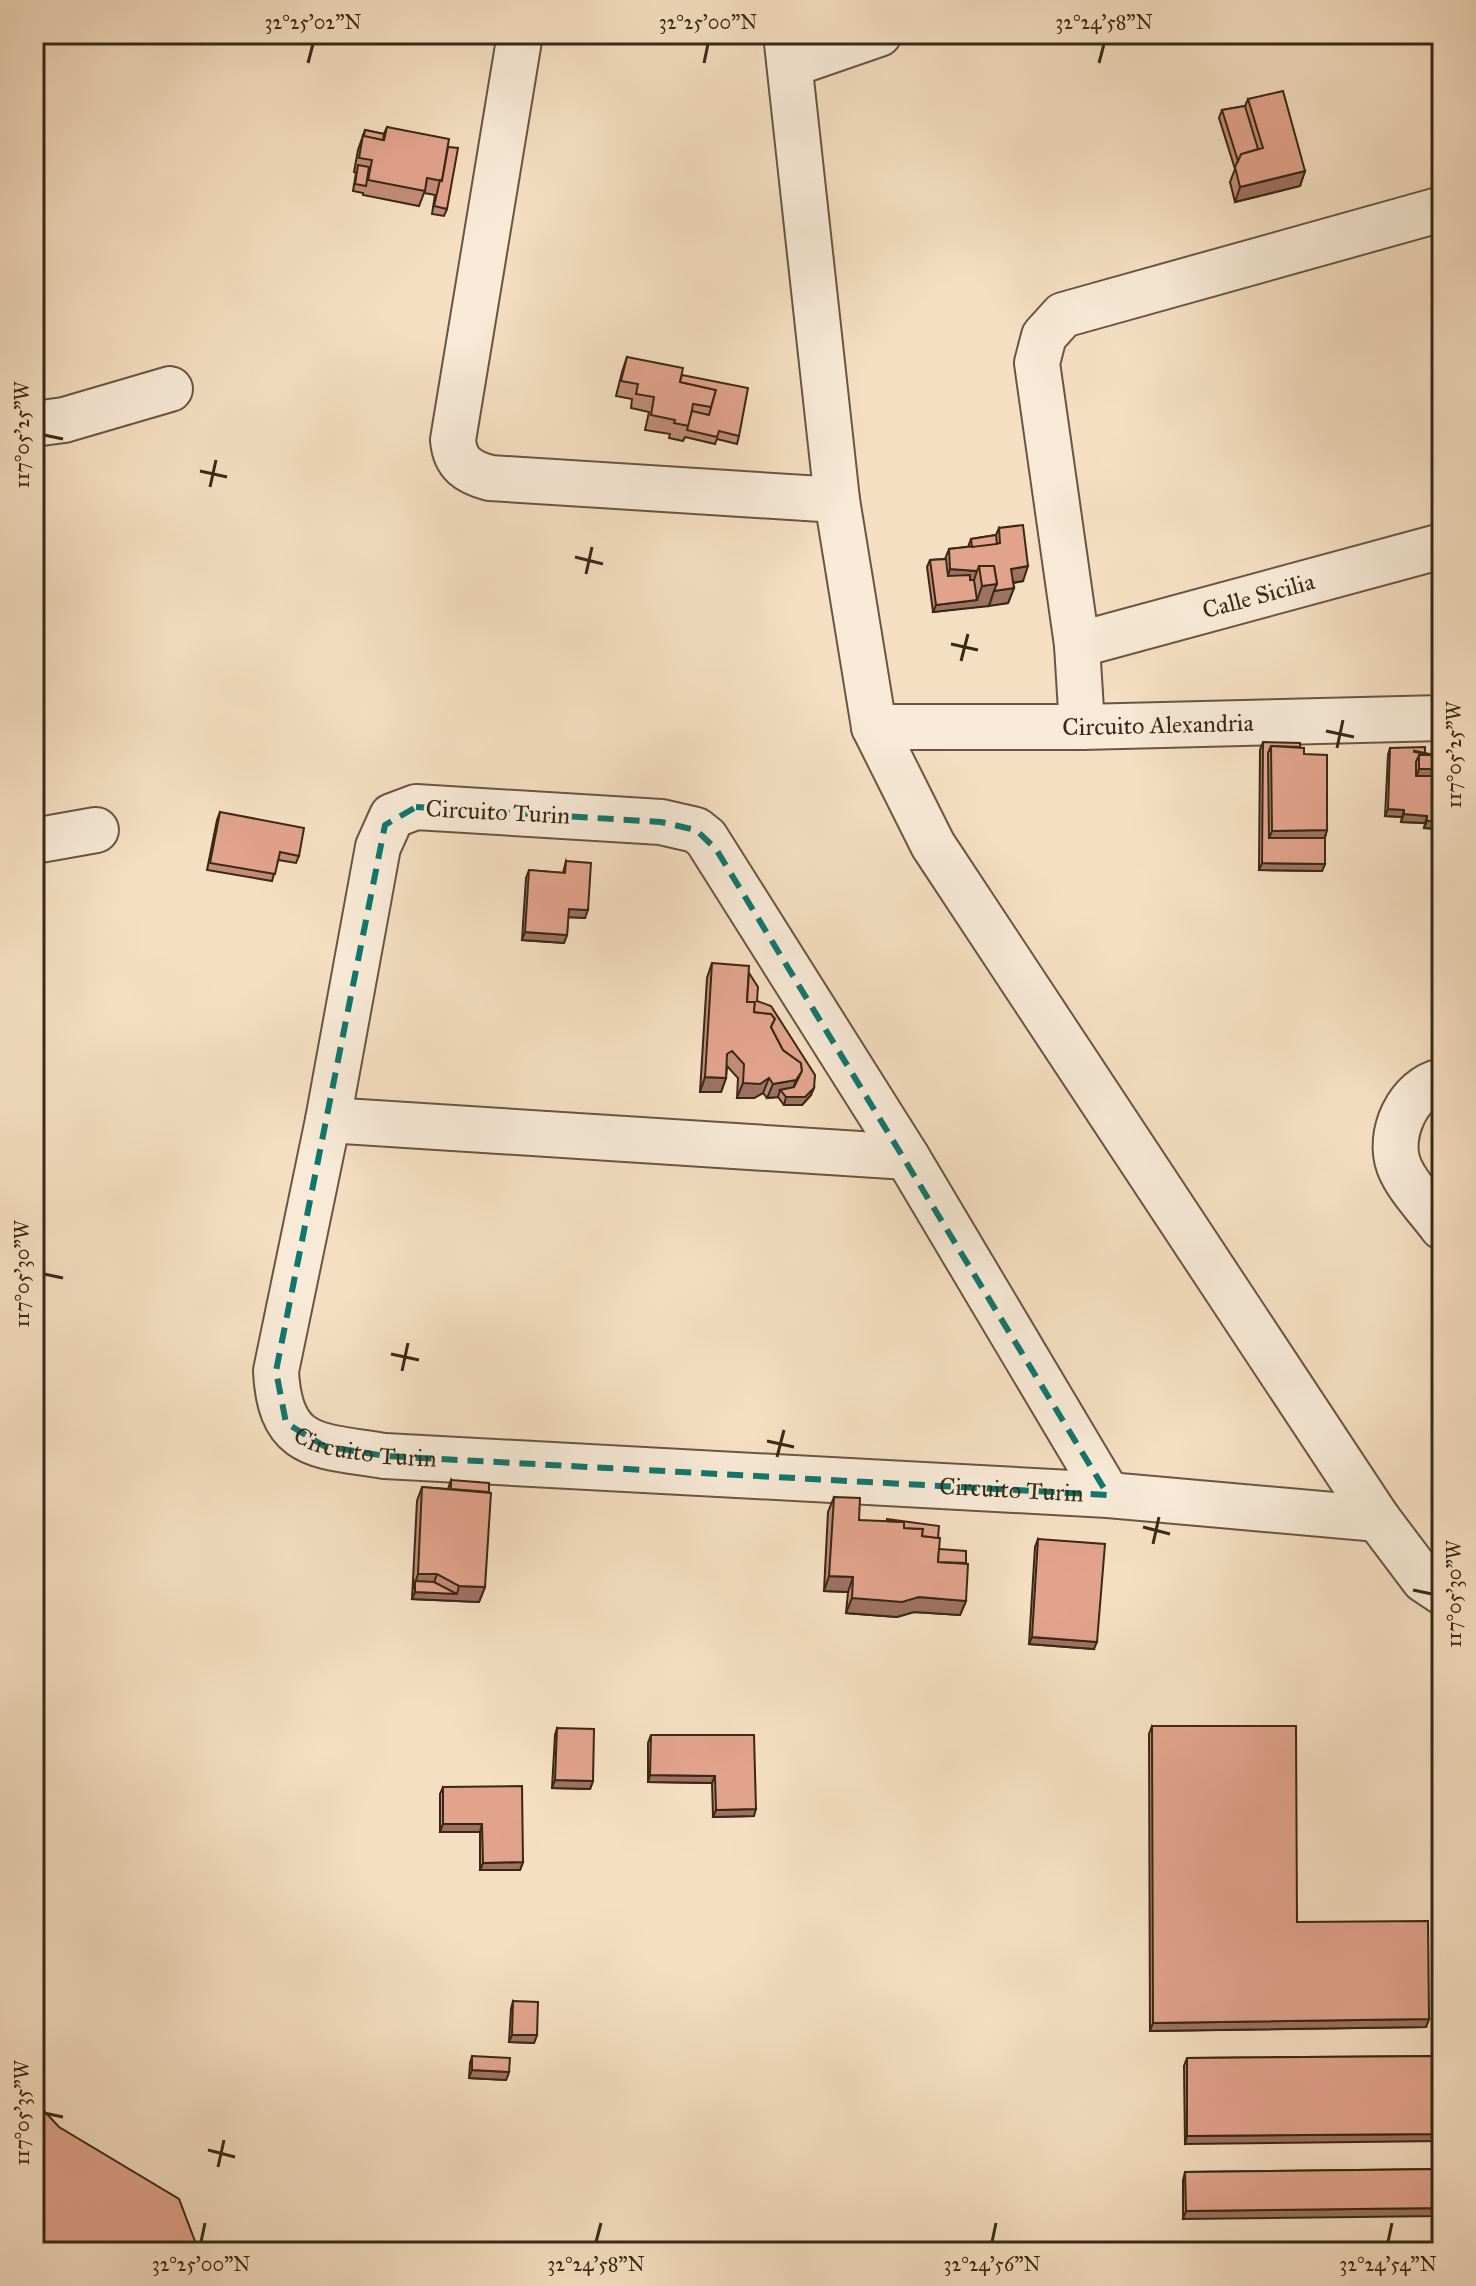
<svg xmlns="http://www.w3.org/2000/svg" width="1476" height="2286" viewBox="0 0 1476 2286" font-family="'IM FELL Great Primer',serif">
  <rect width="100%" height="100%" fill="#f5dfc2"/>
  <filter id="stains"><feTurbulence type="fractalNoise" baseFrequency=".0025" numOctaves="4"/><feColorMatrix values="0 0 0 0 .2 0 0 0 0 .09 0 0 0 0 .02 0 0 0 .5 -.17"/></filter>
  <radialGradient id="worn" r=".72"><stop offset=".6" stop-color="#630" stop-opacity="0"/><stop offset="1" stop-color="#630" stop-opacity=".3"/></radialGradient>
  <g fill="none" stroke-linecap="round" stroke-linejoin="round">
    <!-- minor casing -->
    <g stroke="#685640" stroke-width="48">
      <g id="minor">
        <path d="M520 34 453 440C455 464 468 472 490 478L837 500"/>
        <path d="M786 34 837 500 874 727 933 845 1378 1519 1424 1580 1442 1592"/>
        <path d="M792 64 879 34"/>
        <path d="M34 424 64 420 170 389"/>
        <path id="s1" d="M1077 645 1442 546"/>
        <path id="s2" d="M874 727H1082L1442 718"/>
        <path d="M1082 727 1077 645 1037 363 1044 336 1063 315 1442 209"/>
        <path d="M34 841 96 830"/>
        <path d="M1442 1081C1408 1088 1387 1134 1399 1166 1407 1187 1429 1209 1442 1227"/>
        <path d="M328 1120 907 1157"/>
        <path id="s3" d="M1108 1495 907 1157 706 838 696 830 661 822 416 807 392 816 378 847 328 1120 276 1371C280 1451 319 1445 385 1456L1108 1495 1378 1519"/>
      </g>
    </g>
    <!-- minor -->
    <use href="#minor" stroke="#f8ead7" stroke-width="44"/>
  </g>
  <!-- wall -->
  <g fill="#c28c79" stroke="#392914" stroke-width="2">
    <path d="M1248 99 1305 171 1300 186 1235 202 1230 182 1235 169 1219 118 1222 110 1245 106Z"/>
    <path d="M387 127 448 147 447 209 444 216 432 214 435 195 424 193 419 206 363 195V193L353 191 356 173 354 172 358 150 365 130 384 134Z"/>
    <path d="M627 357 682 375 739 436 737 444 717 439 715 444 685 437 683 441 669 438 670 434 645 430 649 412 631 408 632 399 616 396 622 372Z"/>
    <path d="M999 528 1023 581 1013 583 1014 588 1008 603 933 612 927 567 930 560 945 559 949 549 968 547 971 539 996 535Z"/>
    <path d="M1263 742 1300 747 1304 754 1327 830 1325 838V864L1322 871 1259 870 1260 750Z"/>
    <path d="M1390 748 1425 755 1434 769 1431 776 1434 798 1442 821 1439 829 1424 828 1425 823 1401 822 1402 817 1385 816 1388 755Z"/>
    <path d="M220 812 299 856 296 863 278 860 272 881 207 870 217 820Z"/>
    <path d="M566 861 585 918 568 917 567 935 564 943 522 940 526 878 529 870 563 873Z"/>
    <path d="M712 963 749 973 757 1001 811 1095 802 1105H784L778 1097 767 1098 763 1093 754 1098H737L738 1078 727 1066 726 1078 721 1092H700L707 978Z"/>
    <path d="M451 1480 485 1587 479 1602 412 1599 417 1501 422 1487 448 1489Z"/>
    <path d="M834 1497 859 1520 938 1538 939 1549 966 1601 960 1615 914 1612 897 1617 846 1613 848 1592 824 1591 828 1512Z"/>
    <path d="M1038 1539 1094 1649 1029 1644 1035 1547Z"/>
    <path d="M1152 1726 1297 1922 1429 2019 1426 2027 1150 2031 1149 1734Z"/>
    <path d="M557 1728 593 1781 590 1789 552 1788 555 1735Z"/>
    <path d="M651 1735H754V1816L713 1817 712 1783 648 1782V1743Z"/>
    <path d="M443 1787 523 1862 520 1870H480V1832H440V1794Z"/>
    <path d="M513 2001 537 2035 534 2043 509 2042 511 2009Z"/>
    <path d="M472 2056 509 2072 506 2080 469 2078 470 2063Z"/>
    <path d="M1442 2056 1185 2144 1184 2066 1187 2058Z"/>
    <path d="M1442 2169 1183 2219V2180L1185 2172Z"/>
  </g>
  <!-- shaded-wall -->
  <g fill="#9e7263" stroke="#392914" stroke-width="2">
    <path d="M1305 171 1300 186 1235 202 1240 187Z"/>
    <path d="M1028 566 1023 581 1006 584 1011 569Z"/>
    <path d="M950 569 977 571 972 586 945 584Z"/>
    <path d="M997 584 989 606 933 612 936 605 977 600 982 586Z"/>
    <path d="M1014 588 1008 603 989 606 994 591Z"/>
    <path d="M1419 769H1434L1429 784H1414Z"/>
    <path d="M1388 809 1404 810 1402 817 1385 816Z"/>
    <path d="M1404 814 1427 816 1425 823 1401 822Z"/>
    <path d="M1427 821H1442L1439 829 1424 828Z"/>
    <path d="M1327 830 1322 845 1266 846 1272 831Z"/>
    <path d="M1262 863 1325 864 1322 871 1259 870Z"/>
    <path d="M569 909 588 910 585 918 566 917Z"/>
    <path d="M525 932 567 935 564 943 522 940Z"/>
    <path d="M705 1077 726 1078 721 1092H700Z"/>
    <path d="M769 1078 763 1093 754 1098H737L743 1083Z"/>
    <path d="M796 1080 791 1095 780 1090 778 1097 767 1098 773 1084Z"/>
    <path d="M814 1088 811 1095 802 1105H784L786 1097Z"/>
    <path d="M418 1574H437L432 1589 415 1581 413 1589Z"/>
    <path d="M829 1576 853 1577 848 1592 824 1591Z"/>
    <path d="M459 1586 485 1587 479 1602 412 1599 415 1592 457 1594Z"/>
    <path d="M919 1597 966 1601 960 1615 914 1612 897 1617 846 1613 852 1598Z"/>
    <path d="M1032 1637 1097 1642 1094 1649 1029 1644Z"/>
    <path d="M650 1775 715 1776 712 1783 648 1782Z"/>
    <path d="M555 1780 593 1781 590 1789 552 1788Z"/>
    <path d="M756 1809 754 1816 713 1817 716 1810Z"/>
    <path d="M443 1824H482L480 1832H440Z"/>
    <path d="M523 1862 520 1870H480L483 1863Z"/>
    <path d="M1429 2019 1426 2027 1150 2031 1153 2023Z"/>
    <path d="M512 2035H537L534 2043 509 2042Z"/>
    <path d="M472 2070 509 2072 506 2080 469 2078Z"/>
    <path d="M1442 2134V2141L1185 2144 1187 2136Z"/>
    <path d="M1442 2208V2216L1183 2219 1186 2211Z"/>
  </g>
  <!-- building -->
  <g fill="#e2a38d" stroke="#392914" stroke-width="2">
    <path d="M1283 91 1305 171 1240 187 1235 167 1241 154 1263 148 1248 99Z"/>
    <path d="M1245 106 1258 149 1241 154 1238 161 1222 110Z"/>
    <path d="M387 127 449 139 442 181 427 178 425 191 368 180 372 160 359 158 363 135 384 140Z"/>
    <path d="M365 130 384 134 383 140 364 136Z"/>
    <path d="M448 147 458 148 447 209 434 206 440 180 442 181Z"/>
    <path d="M358 165 369 167 366 186 355 184Z"/>
    <path d="M627 357 683 368 680 382 716 390 711 407 693 404 689 426 674 423 675 420 651 415 654 397 636 394 638 384 621 381Z"/>
    <path d="M682 375 748 388 739 436 719 431 717 437 687 430 692 411 709 415 716 390 680 382Z"/>
    <path d="M1023 525 1028 566 1011 569 1014 588 994 591 997 584 994 566H979L977 571 950 569 949 549 1000 543 999 528Z"/>
    <path d="M996 535 997 544 972 547 971 539Z"/>
    <path d="M946 559 948 576 970 575V580H974L977 600 936 605 930 560Z"/>
    <path d="M979 566H994L997 584 982 586Z"/>
    <path d="M1263 742 1300 743V747L1271 746 1268 753 1269 838H1325V864L1262 863Z"/>
    <path d="M1271 746 1304 748V754L1327 755V830L1272 831Z"/>
    <path d="M1425 747V755H1419L1416 762V776H1435L1434 798 1442 799V821H1427V816L1404 814V810L1388 809 1390 748Z"/>
    <rect x="1419" y="755" width="15" height="14"/>
    <path d="M220 812 304 828 299 856 280 852 275 874 210 863Z"/>
    <path d="M566 861 591 863 588 910 569 909 567 935 525 932 529 870 565 873Z"/>
    <path d="M712 963 749 966 747 1002H755L754 1012 771 1014 775 1019 771 1027 783 1050 801 1063 802 1071 796 1080 773 1084 769 1078 760 1084 743 1083 744 1064 732 1051 727 1054 726 1078 705 1077Z"/>
    <path d="M749 973 758 987 757 1001 771 1006 815 1075 814 1088 805 1097H786L780 1090 794 1087 802 1071 801 1063 783 1050 771 1027 775 1019 771 1014 754 1012 755 1002H747Z"/>
    <path d="M451 1480 489 1483V1492L451 1489Z"/>
    <path d="M422 1487 491 1493 485 1587 459 1586 437 1574H418Z"/>
    <path d="M834 1497 860 1498 859 1520 904 1522V1528L923 1529 922 1536 940 1538 938 1562 968 1564 966 1601 919 1597 902 1602 852 1598 853 1577 829 1576Z"/>
    <path d="M887 1519 939 1526 938 1538 922 1536 923 1529 904 1528V1522L887 1521Z"/>
    <path d="M1038 1539 1105 1544 1097 1642 1032 1637Z"/>
    <path d="M939 1549 966 1551V1563L938 1562Z"/>
    <path d="M415 1581 434 1582 457 1594 415 1592Z"/>
    <path d="M1152 1726H1296L1297 1922 1428 1921 1429 2019 1153 2023Z"/>
    <path d="M557 1728 594 1729 593 1781 555 1780Z"/>
    <path d="M651 1735H754L756 1809 716 1810 715 1776 650 1775Z"/>
    <path d="M522 1786 523 1862 483 1863 482 1824H443V1787Z"/>
    <path d="M513 2001 538 2002 537 2035H512Z"/>
    <path d="M472 2056 510 2058 509 2072 472 2070Z"/>
    <path d="M1442 2056V2134L1187 2136V2058Z"/>
    <path d="M34 2100 59 2127 179 2199 199 2252H34Z"/>
    <path d="M1442 2169V2208L1186 2211 1185 2172Z"/>
    <path d="M1442 2244V2252H1187V2247Z"/>
  </g>
  <!-- marked area -->
  <path fill="none" stroke="#0f766e" stroke-width="6" stroke-dasharray="16 10" stroke-linejoin="round" d="M416 807 661 822 696 830 716 849 1108 1495 385 1456 324 1446 286 1423 276 1371 385 825Z"/>
  <!-- ticks -->
  <path fill="none" stroke="#392914" stroke-width="3" d="M308 63 313 44M704 63 708 44M1099 63 1104 44M44 435 63 439M200 471 227 477M210 487 216 460M575 557 603 564M586 574 592 547M951 644 978 650M961 661 968 634M1326 731 1354 737M1337 748 1343 720M1413 751 1432 755M44 1274 63 1278M391 1354 419 1360M402 1371 408 1343M767 1441 794 1447M777 1457 784 1430M1143 1527 1170 1534M1153 1544 1159 1517M1413 1590 1432 1594M44 2113 63 2117M208 2150 235 2157M218 2167 224 2140M201 2242 205 2223M596 2242 601 2223M992 2242 996 2223M1388 2242 1392 2223"/>
  <g text-anchor="middle" stroke-width="6" stroke-linejoin="round" paint-order="stroke">
    <!-- street labels -->
    <g font-size="24" fill="#392914" stroke="#f8ead7">
      <text dy="8" stroke="none"><textPath href="#s1" startOffset="188">Calle Sicilia</textPath></text>
      <text dy="8" stroke="none"><textPath href="#s2" startOffset="284">Circuito Alexandria</textPath></text>
      <text transform="translate(498 812) rotate(3)" y="8">Circuito Turin</text>
      <text dy="8" stroke="none"><textPath href="#s3" startOffset="1796">Circuito Turin</textPath></text>
      <text dy="8" stroke="none"><textPath href="#s3" startOffset="2444">Circuito Turin</textPath></text>
    </g>
  </g>
  <!-- margin -->
  <rect width="1476" height="2286" fill="none" stroke="#f5dfc2" stroke-width="88"/>
  <rect x="44" y="44" width="1388" height="2198" fill="none" stroke="#392914" stroke-width="3"/>
  <g font-size="20" text-anchor="middle" fill="#392914">
    <text x="313" y="29">32°25'02"N</text>
    <text x="708" y="29">32°25'00"N</text>
    <text x="1104" y="29">32°24'58"N</text>
    <text transform="translate(22 435) rotate(-90)" y="7">117°05'25"W</text>
    <text transform="translate(1454 755) rotate(-90)" y="7">117°05'25"W</text>
    <text transform="translate(22 1274) rotate(-90)" y="7">117°05'30"W</text>
    <text transform="translate(1454 1594) rotate(-90)" y="7">117°05'30"W</text>
    <text transform="translate(22 2113) rotate(-90)" y="7">117°05'35"W</text>
    <text x="201" y="2271">32°25'00"N</text>
    <text x="596" y="2271">32°24'58"N</text>
    <text x="992" y="2271">32°24'56"N</text>
    <text x="1388" y="2271">32°24'54"N</text>
  </g>
  <rect width="100%" height="100%" filter="url(#stains)"/>
  <rect width="100%" height="100%" fill="url(#worn)"/>
</svg>
